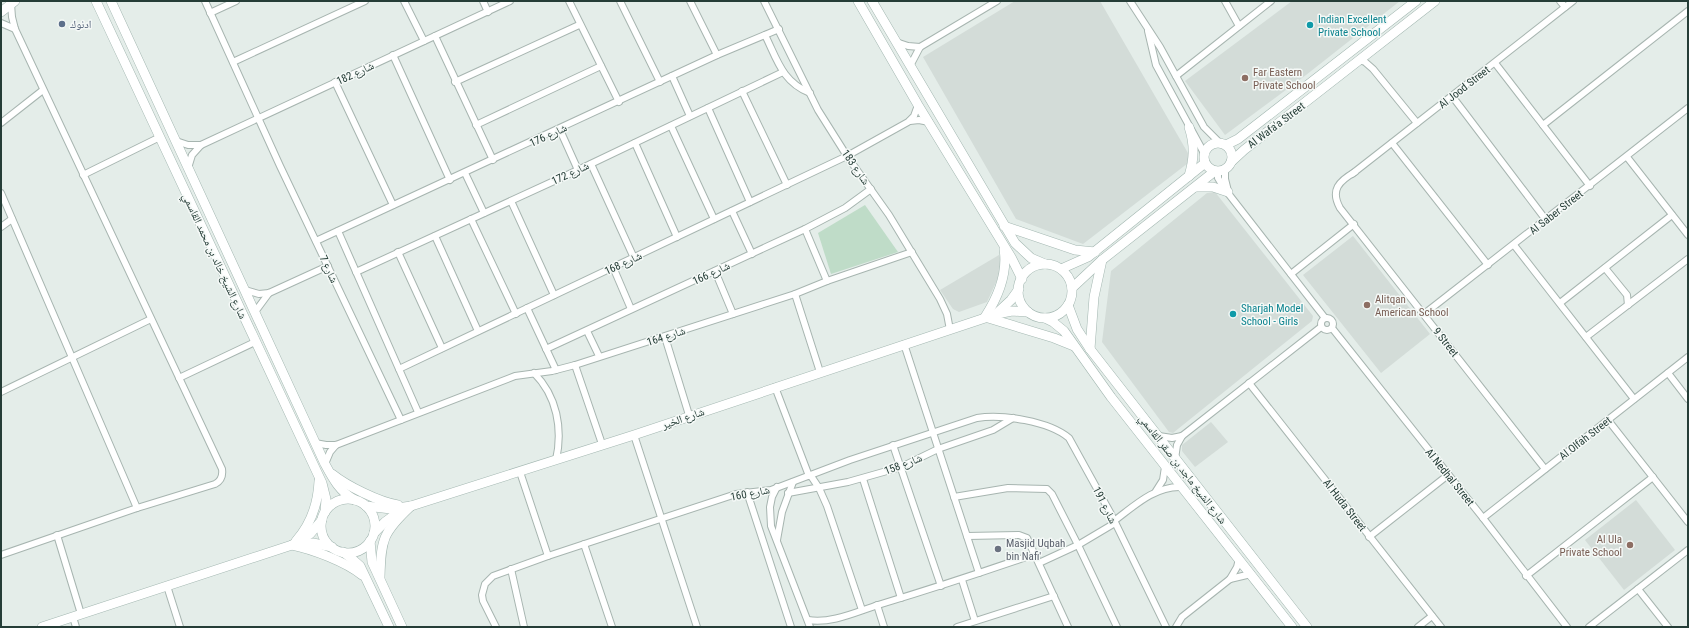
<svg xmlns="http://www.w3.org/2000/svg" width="1689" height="628" viewBox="0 0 1689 628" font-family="'Roboto Condensed','Noto Naskh Arabic',sans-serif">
  <rect width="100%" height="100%" fill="#e4ede9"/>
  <!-- built -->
  <g fill="#d3dcd8">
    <path d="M1015 1H1100L1192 160 1083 244 1016 219 923 57Z"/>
    <path d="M1292 1H1400L1306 75 1225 135 1185 81Z"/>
    <path d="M1215 192 1313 316 1312 321 1173 433 1169 432 1102 342 1111 271 1207 193Z"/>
    <path d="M1353 236 1430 334 1381 373 1303 275Z"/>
    <path d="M999 255 1003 267 987 302 959 312 953 309 940 290Z"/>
    <path d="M1211 422 1228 442 1195 467 1182 451V445Z"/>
    <path d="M1636 500 1675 550 1624 590 1585 540Z"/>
  </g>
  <!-- green -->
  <path fill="#bfdcc8" d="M865 205 898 252 831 274 818 233Z"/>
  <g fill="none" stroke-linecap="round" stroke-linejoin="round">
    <!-- street casing -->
    <g stroke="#a7b5b0" stroke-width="8">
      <g id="street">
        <path d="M205 1 280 166 401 420"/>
        <path d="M404 1 424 41"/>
        <path d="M483 1 488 12"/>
        <path d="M569 1 619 102"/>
        <path d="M620 1 660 82"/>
        <path d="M690 1 717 55"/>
        <path d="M764 1 818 110 847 156 889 215 940 299 947 314 950 330"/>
        <path d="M1130 1 1160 47 1204 127 1219 142"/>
        <path d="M1225 1 1239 26"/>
        <path d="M1560 1 1565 7"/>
        <path d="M210 13 236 1"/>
        <path d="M1 23 15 29"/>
        <path d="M1148 31 1156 65 1204 153"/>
        <path d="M765 35C777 59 782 82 810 93"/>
        <path d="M435 36 493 160"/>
        <path d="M896 42 908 46 920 47"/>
        <path d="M393 55 450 180"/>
        <path d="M1359 60 1365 62 1373 69 1417 123"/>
        <path d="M233 62 365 1"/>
        <path d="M1495 63 1590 186"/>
        <path d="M910 66 920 47 997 1"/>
        <path d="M672 76 690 116"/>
        <path d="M1176 76 1271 1"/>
        <path d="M335 82 393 205"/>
        <path d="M455 82 579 25"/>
        <path d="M742 91 787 185"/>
        <path d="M1452 96 1546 220"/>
        <path d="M708 108 750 202"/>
        <path d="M910 121 919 120 929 122"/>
        <path d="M1 123 43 90"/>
        <path d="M476 125 601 66"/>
        <path d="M1543 125 1688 11"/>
        <path d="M671 126 714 219"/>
        <path d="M560 130 578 170"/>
        <path d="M176 141 188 145H201"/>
        <path d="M635 143 677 237"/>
        <path d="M1392 143 1488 265"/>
        <path d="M1627 157 1688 235"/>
        <path d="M591 164 634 258"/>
        <path d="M188 168 192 155 201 145 510 1"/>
        <path d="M1225 169V179L1228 191"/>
        <path d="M1218 171V178L1224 188 1325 318"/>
        <path d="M1355 172C1339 181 1330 190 1340 208L1545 469"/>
        <path d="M465 173 484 213"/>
        <path d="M1352 174 1573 1"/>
        <path d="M83 175 160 137"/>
        <path d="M1 193 137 508"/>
        <path d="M511 201 554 295"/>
        <path d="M732 211 752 254"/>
        <path d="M471 219 516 314"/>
        <path d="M1 227 12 219"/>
        <path d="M805 229 827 281"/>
        <path d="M338 231 418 412"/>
        <path d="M435 236 478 331"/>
        <path d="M316 241 717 55 779 29"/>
        <path d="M1514 245 1634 399"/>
        <path d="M398 252 442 348"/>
        <path d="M613 267 631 309"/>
        <path d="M1605 268 1627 295 1628 305"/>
        <path d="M715 271 733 314"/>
        <path d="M356 272 578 170 783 72"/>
        <path d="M1291 274 1354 224"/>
        <path d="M245 290 259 294 269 293 328 266"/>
        <path d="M795 294 820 372"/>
        <path d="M1560 303 1672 215"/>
        <path d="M527 308 556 370"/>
        <path d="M255 312 269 293"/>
        <path d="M1424 314 1688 108"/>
        <circle cx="1327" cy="324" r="6"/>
        <path d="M1332 328 1483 518 1567 627"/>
        <path d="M587 331 599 356"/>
        <path d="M665 337 689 415"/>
        <path d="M1586 337 1688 259"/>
        <path d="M904 344 979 573"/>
        <path d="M546 349 805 229 845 208 871 189"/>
        <path d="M575 365 602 444"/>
        <path d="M399 369 847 156 908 122 914 116 918 105"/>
        <path d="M534 373C557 396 563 429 556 460"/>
        <path d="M1668 373 1688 399"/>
        <path d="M179 378 255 342"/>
        <path d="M1249 383 1441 627"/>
        <path d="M775 387 809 476"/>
        <path d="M1 392 151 319"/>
        <path d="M1608 420 1688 522"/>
        <path d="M634 435 697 627"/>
        <path d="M1159 436 1172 438 1182 436 1321 327"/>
        <path d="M315 443 326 445H336L515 376 552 371 575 365 795 294 827 281 912 252"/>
        <path d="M893 445 941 586"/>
        <path d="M1175 459 1177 445 1182 436"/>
        <path d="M325 464 330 452 336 445"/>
        <path d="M520 472 548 556"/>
        <path d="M811 476 819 488 827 506 862 610"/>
        <path d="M863 479 901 598"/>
        <path d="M777 487 772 497 770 507 771 526 810 627"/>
        <path d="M1156 491 1163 480 1165 467"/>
        <path d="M747 492 791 627"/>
        <path d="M788 493 848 482 901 467 938 449 993 430 1013 418"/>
        <path d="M954 497 1008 488 1047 489 1052 494 1078 545 1117 627"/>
        <path d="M1483 518 1688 357"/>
        <path d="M1114 521C1134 506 1155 486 1181 487"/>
        <path d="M57 535 81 614"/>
        <path d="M967 536 1019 535 1027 538 1068 627"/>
        <path d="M1369 537 1448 475"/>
        <path d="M777 540 782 512 793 482"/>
        <path d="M584 544 612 627"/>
        <path d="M1 555 137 508 215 484C221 481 223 476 222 469L15 29 12 17 11 4"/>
        <path d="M1039 563 1078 545 1115 523"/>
        <path d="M511 569 524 627"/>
        <path d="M1526 576 1653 477"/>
        <path d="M1230 579 1237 567 1239 559"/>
        <path d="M962 580 975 621"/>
        <path d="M167 586 180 627"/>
        <path d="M1638 589 1668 627"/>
        <path d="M877 605 884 627"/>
        <path d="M73 617 76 627"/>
        <path d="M808 620C831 624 856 612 878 605 931 589 983 572 1035 554"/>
        <path d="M496 627 483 601 482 595 485 584 493 576 548 556 736 494 771 490 850 460 977 418C1002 414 1049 421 1069 438L1111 514 1166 627"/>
        <path d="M957 627 1054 596"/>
        <path d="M1176 627 1182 617 1230 579 1251 574"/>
        <path d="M1418 627 1432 616"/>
        <path d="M1589 627 1688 550"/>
      </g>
    </g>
    <!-- secondary casing -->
    <g stroke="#a3b7b1" stroke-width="10">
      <g id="secondary">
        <path d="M96 1 322 483 326 499 325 512"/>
        <path d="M111 1 325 464C333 479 340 492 355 500"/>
        <path d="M858 1 918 105 1011 257 1022 279"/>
        <path d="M872 1 1015 243 1031 258 1045 264"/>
        <path d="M1 12 15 1"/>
        <circle cx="1218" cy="157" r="14"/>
        <path d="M1226 145 1238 139 1416 1"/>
        <path d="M1231 162 1244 150 1435 1"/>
        <path d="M1189 176C1194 159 1195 145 1189 127"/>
        <path d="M1196 187H1213L1228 192"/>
        <path d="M1004 226 1075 250 1095 252"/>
        <path d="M1004 249C1008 274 998 297 985 317L1054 338 1074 346"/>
        <circle cx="1045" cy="291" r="27"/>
        <path d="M1061 269 1088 257 1205 163"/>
        <path d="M1072 288 1102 260 1215 171"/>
        <path d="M1068 305 1077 329 1090 349 1307 627"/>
        <path d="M997 313 1011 300 1019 289"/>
        <path d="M1045 318 1053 322 1064 331 1111 397 1292 627"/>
        <path d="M1090 349 1094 297 1102 260"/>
        <path d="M332 474C347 486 379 502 398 505"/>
        <circle cx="348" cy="526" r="27"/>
        <path d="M366 506 391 509 411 506 634 435 997 314 1012 311 1028 312"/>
        <path d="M374 533 385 522 400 511"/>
        <path d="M296 541C311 524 318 504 319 481"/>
        <path d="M370 541 372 562 402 627"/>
        <path d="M298 544 313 543 332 547"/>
        <path d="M292 545C312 549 346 562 362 575"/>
        <path d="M343 552 352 559 360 566 389 627"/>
        <path d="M380 577C381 539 383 532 411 506"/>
        <path d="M42 627 292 545 310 534 322 520"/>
      </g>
    </g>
    <!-- street -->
    <use href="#street" stroke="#fff" stroke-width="6"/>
    <!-- secondary -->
    <use href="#secondary" stroke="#fff" stroke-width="9"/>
  </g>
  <!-- markers -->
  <circle fill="#5c6f8a" stroke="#f5f9f7" stroke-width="1.5" cx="62" cy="24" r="4"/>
  <g fill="#0f9aa8" stroke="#f5f9f7" stroke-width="1.5">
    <circle cx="1310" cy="25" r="4"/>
    <circle cx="1233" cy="314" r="4"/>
  </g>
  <g fill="#8d6e63" stroke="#f5f9f7" stroke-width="1.5">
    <circle cx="1245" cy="78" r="4"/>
    <circle cx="1367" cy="305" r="4"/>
    <circle cx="1630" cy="545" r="4"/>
  </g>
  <circle fill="#6b7280" stroke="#f5f9f7" stroke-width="1.5" cx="998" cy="549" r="4"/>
  <g text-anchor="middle" stroke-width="3" stroke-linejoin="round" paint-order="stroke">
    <!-- culture labels -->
    <g font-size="11" fill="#0d838f" stroke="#f5f9f7" text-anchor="start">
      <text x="1318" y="23">Indian Excellent<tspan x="1318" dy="13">Private School</tspan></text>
      <text x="1241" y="312">Sharjah Model<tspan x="1241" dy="13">School - Girls</tspan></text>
    </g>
    <!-- service labels -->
    <g font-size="11" fill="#4e5e75" stroke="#f5f9f7" text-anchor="start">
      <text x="70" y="28">ادنوك</text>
    </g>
    <!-- education labels -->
    <g font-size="11" fill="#785e54" stroke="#f5f9f7" text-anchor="start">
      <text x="1253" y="76">Far Eastern<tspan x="1253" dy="13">Private School</tspan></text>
      <text x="1375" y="303">Alitqan<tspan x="1375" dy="13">American School</tspan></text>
      <text x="1622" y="543" text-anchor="end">Al Ula<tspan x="1622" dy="13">Private School</tspan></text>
    </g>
    <!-- street labels -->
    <g font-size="11" fill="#253d37" stroke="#f5f9f7">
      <text transform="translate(355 73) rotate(-25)" y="4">شارع 182</text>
      <text transform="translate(1464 87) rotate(-38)" y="4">Al Jood Street</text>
      <text transform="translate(1276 125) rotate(-37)" y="4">Al Wafa'a Street</text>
      <text transform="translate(548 135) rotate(-25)" y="4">شارع 176</text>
      <text transform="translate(856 167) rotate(55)" y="4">شارع 183</text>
      <text transform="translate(570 173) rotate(-25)" y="4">شارع 172</text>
      <text transform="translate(1556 212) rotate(-38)" y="4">Al Saber Street</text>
      <text transform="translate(215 256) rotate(65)" y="4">شارع الشيخ خالد بن محمد القاسمي</text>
      <text transform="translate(623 263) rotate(-25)" y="4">شارع 168</text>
      <text transform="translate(329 269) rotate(65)" y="4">شارع 7</text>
      <text transform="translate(711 273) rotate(-25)" y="4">شارع 166</text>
      <text transform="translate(666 336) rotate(-18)" y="4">شارع 164</text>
      <text transform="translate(1446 342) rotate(52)" y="4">9 Street</text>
      <text transform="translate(683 418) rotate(-19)" y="4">شارع الخير</text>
      <text transform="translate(1585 438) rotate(-38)" y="4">Al Olfah Street</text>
      <text transform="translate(903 464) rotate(-21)" y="4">شارع 158</text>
      <text transform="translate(1183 469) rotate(52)" y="4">شارع الشيخ ماجد بن صقر القاسمي</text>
      <text transform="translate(1450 477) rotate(51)" y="4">Al Nedhal Street</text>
      <text transform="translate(750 493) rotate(-11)" y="4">شارع 160</text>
      <text transform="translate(1105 505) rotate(63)" y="4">شارع 191</text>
      <text transform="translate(1345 505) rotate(52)" y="4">Al Huda Street</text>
    </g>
    <!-- worship labels -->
    <g font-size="11" fill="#5b616d" stroke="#f5f9f7" text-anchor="start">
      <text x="1006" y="547">Masjid Uqbah<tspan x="1006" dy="13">bin Nafi'</tspan></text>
    </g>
  </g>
  <!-- border -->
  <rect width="1689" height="628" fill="none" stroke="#253d37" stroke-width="4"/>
</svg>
